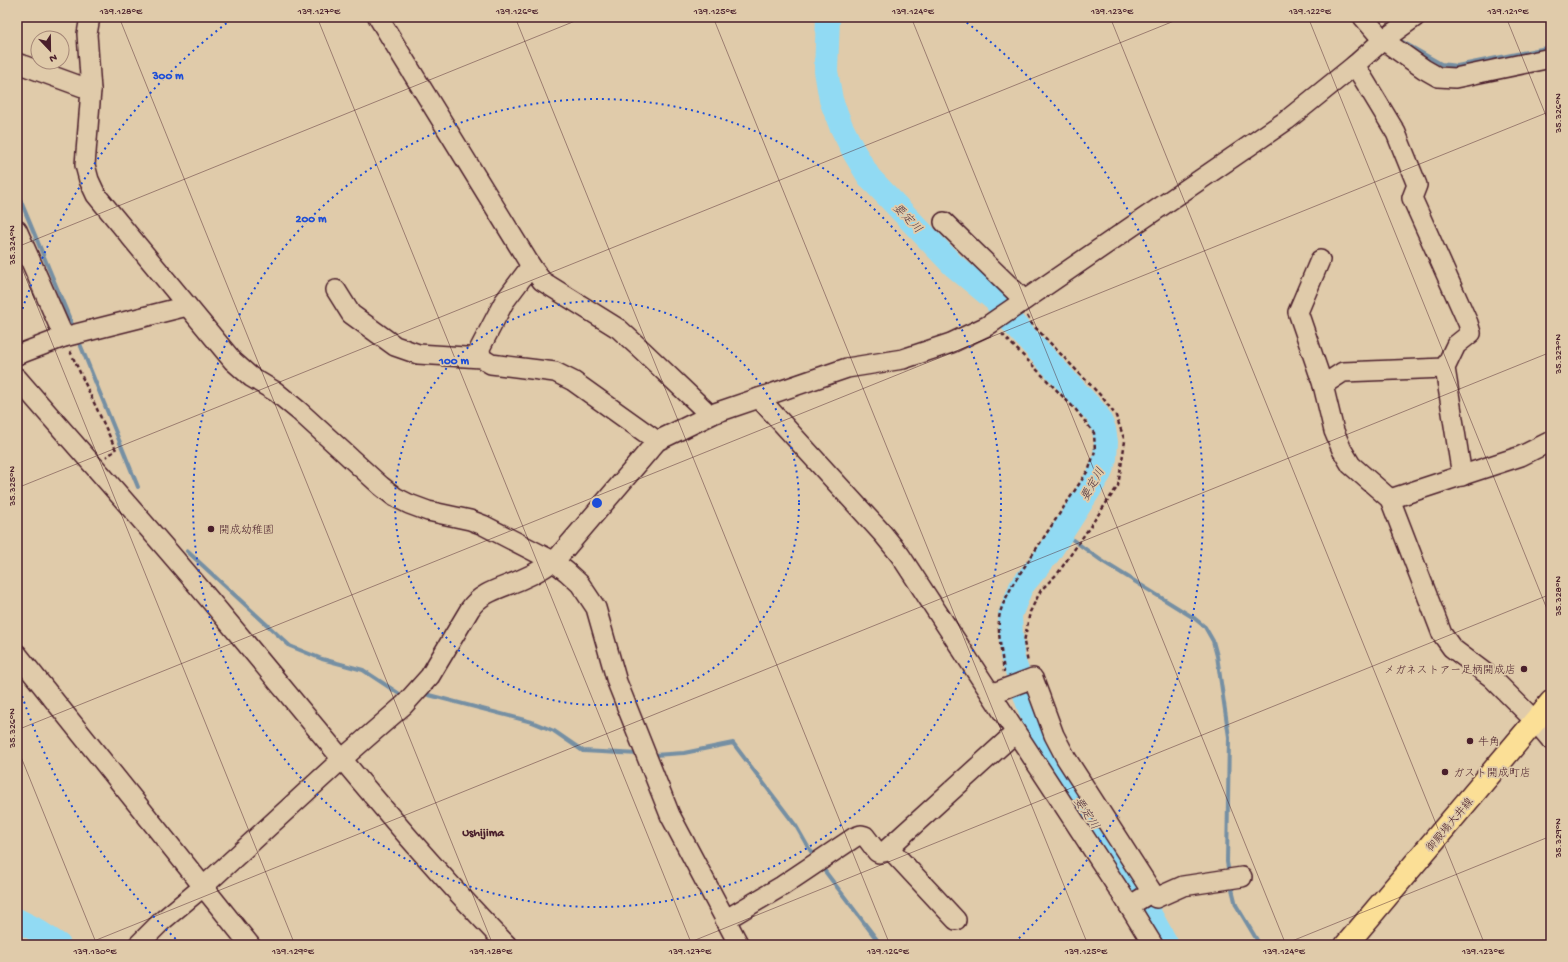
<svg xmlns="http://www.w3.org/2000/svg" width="1568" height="962" viewBox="0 0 1568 962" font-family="'Gochi Hand','Klee One',sans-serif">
  <rect width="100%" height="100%" fill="#e0cbaa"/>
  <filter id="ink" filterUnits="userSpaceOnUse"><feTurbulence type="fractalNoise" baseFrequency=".025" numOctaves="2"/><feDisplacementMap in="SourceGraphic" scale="8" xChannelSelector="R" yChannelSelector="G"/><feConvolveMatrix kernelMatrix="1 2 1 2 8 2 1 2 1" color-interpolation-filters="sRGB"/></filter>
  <g filter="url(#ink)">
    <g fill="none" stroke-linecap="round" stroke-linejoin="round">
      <!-- stream -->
      <g stroke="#758fa3" stroke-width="4">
        <path d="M1399 40 1441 64 1457 66 1551 47"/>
        <path d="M17 192 74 329"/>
        <path d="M78 339 138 487"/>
        <path d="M1062 532 1102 561 1194 618 1205 627 1213 641 1217 656 1229 737 1227 862 1229 874"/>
        <path d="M187 551 290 646 322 659 363 670 404 697"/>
        <path d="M425 694 532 722 554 731 583 751 639 754"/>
        <path d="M654 755 684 753 733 743 796 826 808 847 815 857"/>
        <path d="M821 866 881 945"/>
        <path d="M1231 885 1236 905 1260 945"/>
      </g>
      <!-- river -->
      <g stroke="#91daf3" stroke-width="24">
        <path d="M828 17 826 71 831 100 841 126 854 152 869 177 953 265 995 300 1010 320 1097 414 1104 429 1106 442 1105 458 1100 473 1049 553 1021 587 1010 615 1012 656 1035 724 1059 771 1136 889 1167 945"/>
        <path d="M17 920 33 928 59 945"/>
      </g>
      <!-- minor casing -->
      <g stroke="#4a1f2b" stroke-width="22">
        <g id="minor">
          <path d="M90 17 87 34 91 90 85 165 89 180 96 195 233 361 251 377 276 392 299 411 381 486 395 497 409 504 428 511 470 520 483 525 553 561 567 572 580 584 596 608 617 682 670 815 739 945"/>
          <path d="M378 17 531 266 542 281 619 329 643 351 710 415"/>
          <path d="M1363 17 1383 40 1424 69 1438 77 1455 78 1551 58"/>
          <path d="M17 63 91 90"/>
          <path d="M1355 65 1396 133 1417 185 1412 198 1468 323 1471 333 1456 345 1445 368 1462 476"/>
          <path d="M944 222 1024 300"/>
          <path d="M17 230 64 337"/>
          <path d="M1320 260 1298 312 1323 385 1334 431 1342 450 1351 465 1390 499 1442 634 1452 648 1492 678 1535 721 1551 740"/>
          <path d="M336 290 351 314 395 346 418 354 481 358 491 364 555 372 573 381 657 441"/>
          <path d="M17 355 64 337 187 306"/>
          <path d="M481 358 480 348 504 302 531 266"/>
          <path d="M17 378C86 458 157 536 224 617 317 728 406 841 507 945"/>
          <path d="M1323 385 1343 372 1445 368"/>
          <path d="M759 398 883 534 900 555 1123 896 1153 945"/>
          <path d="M1390 499 1521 456 1551 441"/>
          <path d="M17 654 250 945"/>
          <path d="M991 694 1033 678 1054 735 1066 758 1152 892 1129 906"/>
          <path d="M889 848 956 920"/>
          <path d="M1152 892 1156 898 1183 886 1242 877"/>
          <path d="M725 920 782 886 855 837 861 835 865 836 877 852 879 853 884 852 1015 733"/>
          <path d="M138 945 162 921 204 886 341 760 404 705 430 676 470 609C481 592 502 588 520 580 534 574 548 567 559 556L657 441 715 413 847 368 903 359 951 343 987 326 1287 120 1355 65 1383 40 1415 17"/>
        </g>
      </g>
      <!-- major casing -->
      <g stroke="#4a1f2b" stroke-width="25">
        <path id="major" d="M1346 945 1551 702"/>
      </g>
      <!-- path -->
      <g stroke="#4a1f2b" stroke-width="2.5" stroke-dasharray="4 3" stroke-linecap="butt">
        <path d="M1027 316 1031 323 1103 398 1116 416 1125 441 1118 486 1058 573 1041 590 1030 612 1024 642 1028 663"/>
        <path d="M1002 334 1076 410 1094 433 1095 451 1089 469 1013 584C1008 595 1000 607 999 619 998 636 1002 655 1004 672"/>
        <path d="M70 351 116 450 106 457"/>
      </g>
      <!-- minor -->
      <use href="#minor" stroke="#e0cbaa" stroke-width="19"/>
      <!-- major -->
      <use href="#major" stroke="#fbdf96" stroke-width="22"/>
    </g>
  </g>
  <!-- ticks -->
  <path fill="none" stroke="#4a1f2b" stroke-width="1" stroke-opacity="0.45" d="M119 17 493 945M317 17 692 945M515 17 890 945M713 17 1088 945M911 17 1286 945M1110 17 1485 945M1308 17 1551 619M1506 17 1551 128M17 247 585 17M17 256 295 945M17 488 1184 17M17 730 1551 111M17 747 97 945M84 945 1551 352M683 945 1551 594M1282 945 1551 836"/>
  <!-- distance rings -->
  <g fill="none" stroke="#1d4ed8" stroke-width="2" stroke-dasharray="2 4">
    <circle cx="597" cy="503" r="202"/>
    <circle cx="597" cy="503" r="404"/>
    <path d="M180 943A606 606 0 0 1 17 680M17 326A606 606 0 0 1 232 19M962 19A606 606 0 0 1 1014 943"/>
  </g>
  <!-- markers -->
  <g fill="#4a1f2b" stroke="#e0cbaa" stroke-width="1.5">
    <circle cx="211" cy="529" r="4"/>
    <circle cx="1524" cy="669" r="4"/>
    <circle cx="1470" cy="741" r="4"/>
    <circle cx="1445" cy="772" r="4"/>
  </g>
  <g text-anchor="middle" stroke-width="3.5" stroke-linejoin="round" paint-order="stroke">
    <!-- poi labels -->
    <g font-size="11" fill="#4a1f2b" stroke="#e0cbaa" text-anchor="start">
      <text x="219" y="533">開成幼稚園</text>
      <text x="1516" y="673" text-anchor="end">メガネストアー足柄開成店</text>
      <text x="1478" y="745">牛角</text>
      <text x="1453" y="776">ガスト開成町店</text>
    </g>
    <!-- street labels -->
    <g font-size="11" fill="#4a1f2b" stroke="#e0cbaa">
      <text transform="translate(1449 824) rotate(-50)" y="4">御殿場大井線</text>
    </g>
    <!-- water labels -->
    <g font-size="12" font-style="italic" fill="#51323f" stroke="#e0cbaa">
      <text transform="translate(908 218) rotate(46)" y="4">要定川</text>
      <text transform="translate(1092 484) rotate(-60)" y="4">要定川</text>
      <text transform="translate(1087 813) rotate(57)" y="4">要定川</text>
    </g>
    <!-- neighbourhood labels -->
    <g font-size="12" font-weight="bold" fill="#4a1f2b" stroke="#e0cbaa">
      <text x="483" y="836">Ushijima</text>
    </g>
  </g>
  <circle cx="597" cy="503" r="6" fill="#1d4ed8" stroke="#e0cbaa" stroke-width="2"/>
  <g font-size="12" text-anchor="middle" font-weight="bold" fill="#1d4ed8" stroke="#e0cbaa" stroke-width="3.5" stroke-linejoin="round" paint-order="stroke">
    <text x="168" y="79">300 m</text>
    <text x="311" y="222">200 m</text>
    <text x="454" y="364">100 m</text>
  </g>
  <!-- margin -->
  <rect width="1568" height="962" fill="none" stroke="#e0cbaa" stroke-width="44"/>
  <!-- north arrow -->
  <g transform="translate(50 50) rotate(158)"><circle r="19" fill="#e0cbaa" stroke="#a48677"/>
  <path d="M0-3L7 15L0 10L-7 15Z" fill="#4a1f2b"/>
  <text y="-6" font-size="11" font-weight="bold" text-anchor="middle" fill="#4a1f2b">N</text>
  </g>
  <rect x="22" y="22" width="1524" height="918" fill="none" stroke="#4a1f2b" stroke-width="1.5"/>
  <g font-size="10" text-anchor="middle" fill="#4a1f2b">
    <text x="121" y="14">139.128°E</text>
    <text x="319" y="14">139.127°E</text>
    <text x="517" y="14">139.126°E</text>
    <text x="715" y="14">139.125°E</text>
    <text x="913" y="14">139.124°E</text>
    <text x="1112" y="14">139.123°E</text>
    <text x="1310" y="14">139.122°E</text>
    <text x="1508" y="14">139.121°E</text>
    <text transform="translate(1557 113) rotate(-90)" y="4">35.326°N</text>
    <text transform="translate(11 245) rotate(-90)" y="4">35.324°N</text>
    <text transform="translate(1557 354) rotate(-90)" y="4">35.327°N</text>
    <text transform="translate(11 486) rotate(-90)" y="4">35.325°N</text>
    <text transform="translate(1557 596) rotate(-90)" y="4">35.328°N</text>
    <text transform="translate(11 728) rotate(-90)" y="4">35.326°N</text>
    <text transform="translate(1557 838) rotate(-90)" y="4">35.329°N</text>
    <text x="95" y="954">139.130°E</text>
    <text x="293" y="954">139.129°E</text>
    <text x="491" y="954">139.128°E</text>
    <text x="690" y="954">139.127°E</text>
    <text x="888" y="954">139.126°E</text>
    <text x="1086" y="954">139.125°E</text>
    <text x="1284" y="954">139.124°E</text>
    <text x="1483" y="954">139.123°E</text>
  </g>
</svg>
